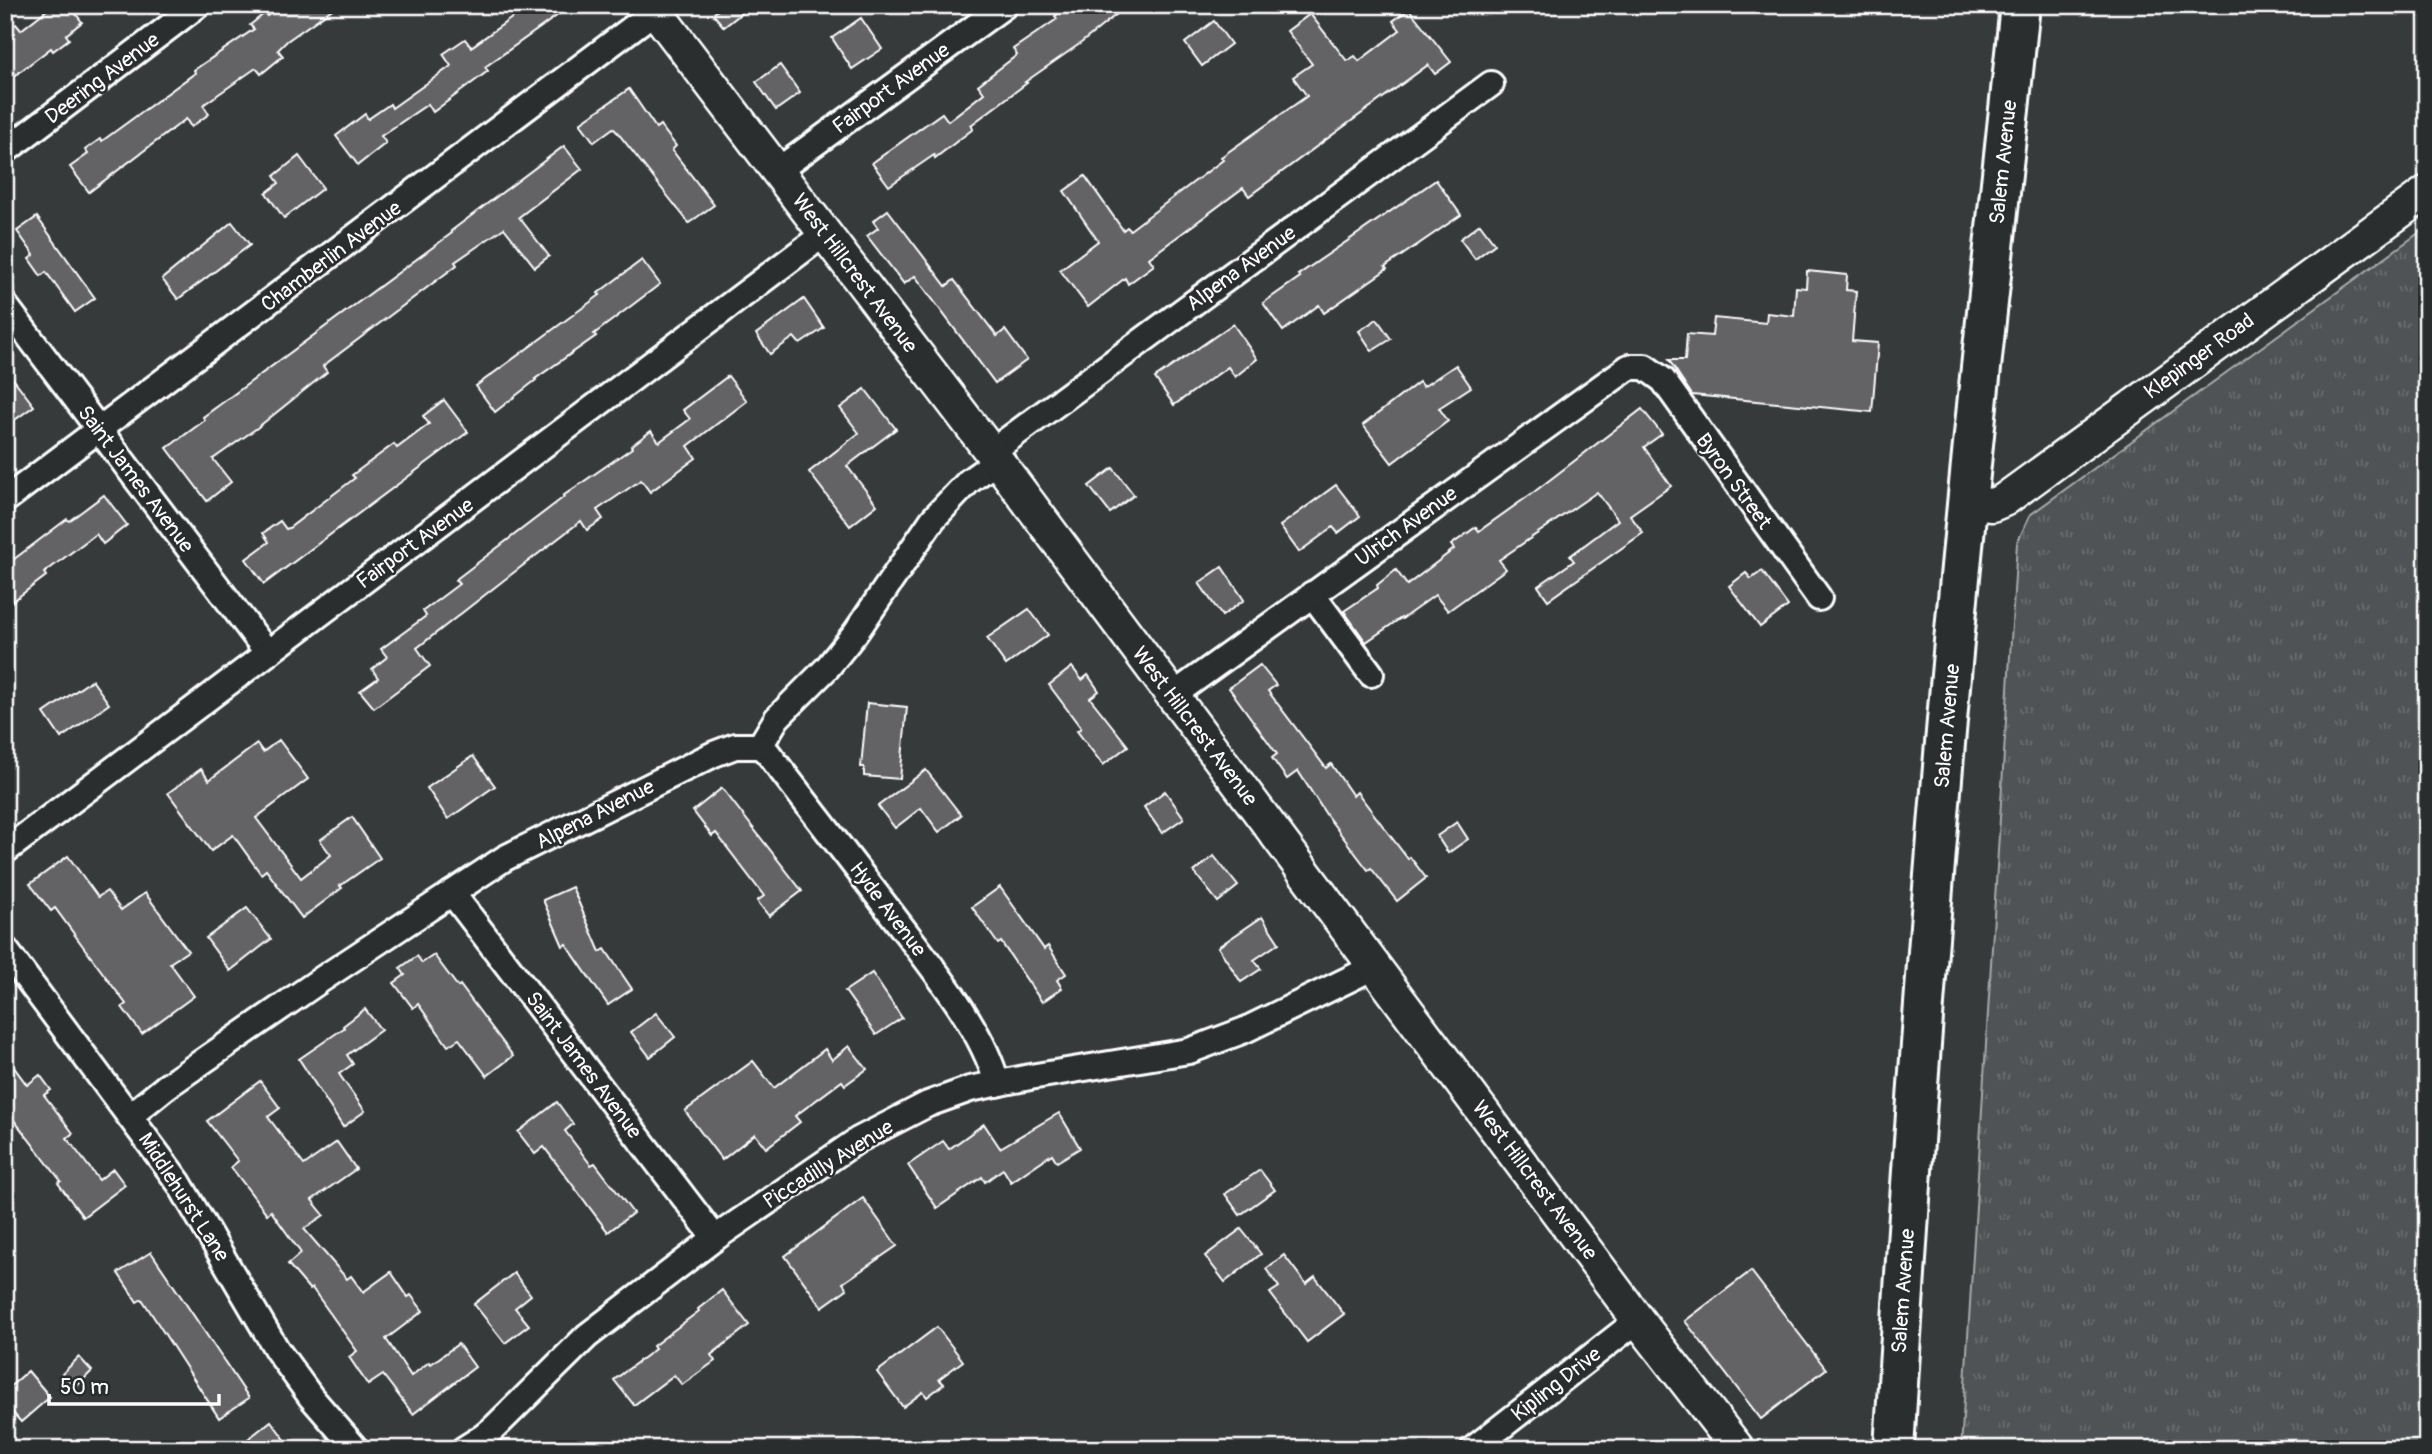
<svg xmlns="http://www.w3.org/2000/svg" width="2432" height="1454" viewBox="0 0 2432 1454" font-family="Pangolin,sans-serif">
  <defs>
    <pattern id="grass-tufts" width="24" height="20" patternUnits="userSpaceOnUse" patternTransform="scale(1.75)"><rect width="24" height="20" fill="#505354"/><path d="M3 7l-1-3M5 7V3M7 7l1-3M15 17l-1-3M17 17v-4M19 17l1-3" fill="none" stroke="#6a6d6e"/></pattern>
  </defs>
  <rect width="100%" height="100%" fill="#373a3b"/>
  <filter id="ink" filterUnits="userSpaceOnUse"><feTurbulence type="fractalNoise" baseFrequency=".0143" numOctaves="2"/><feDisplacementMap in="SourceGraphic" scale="14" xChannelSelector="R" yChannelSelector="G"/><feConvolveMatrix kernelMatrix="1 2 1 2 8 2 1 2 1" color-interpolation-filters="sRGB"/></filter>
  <g filter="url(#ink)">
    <!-- grass -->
    <path fill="url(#grass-tufts)" stroke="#a8a9aa" stroke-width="2" d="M2427 227V1449H1961L2017 543 2030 515Z"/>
    <!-- building -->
    <g fill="#636465" stroke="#fff" stroke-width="2">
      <path d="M53 5H69L82 22 66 35 69 39 53 51 51 48 5 83V32L16 24 21 30Z"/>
      <path d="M282 5H338L287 41 278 50 283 56 261 74 256 68 203 105 209 114 191 127 186 119 89 192 70 167 88 154 85 150 100 139 102 141 195 73 194 70 254 29 250 25 265 13 267 16Z"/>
      <path d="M530 5H572L485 67 488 71 433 112 428 104 381 136 386 143 358 165 336 136 365 114 368 119 390 104 392 108 451 66 443 54 465 39 471 47Z"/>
      <path d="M724 5H752L724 27 713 14Z"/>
      <path d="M1069 5H1128L1081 43 1025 82 1027 83 971 125 973 129 935 158 934 155 889 186 872 163 942 113 948 121 984 93 978 85 1017 55 1013 49 1057 19 1055 16Z"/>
      <path d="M1409 9 1451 62 1435 74 1428 65 1249 196 1243 188 1149 258 1154 265 1128 284 1125 278 1088 307 1060 270 1098 241 1064 191 1085 176 1123 230 1127 227 1130 230 1223 160 1221 157 1307 96 1293 77 1312 64 1287 31 1310 14 1347 61 1355 56 1359 61 1400 30 1393 21Z"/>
      <path d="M861 18 882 49 852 69 832 38Z"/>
      <path d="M1214 21 1231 44 1202 66 1185 43Z"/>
      <path d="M780 65 800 93 776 110 756 82Z"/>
      <path d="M629 89 656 128 660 125 676 146 672 150 714 205 689 223 617 132 613 128 594 142 580 123Z"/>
      <path d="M564 146 582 169 519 217 549 256 535 267 504 228 455 262 457 265 323 366 327 372 257 428 213 459 231 482 207 501 167 448 205 420 203 417 452 233 451 231Z"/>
      <path d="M299 156 323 188 284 218 266 193 279 183 274 176Z"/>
      <path d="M1436 180 1461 215 1385 267 1387 269 1324 313 1319 305 1283 331 1263 303 1300 277 1298 275Z"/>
      <path d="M888 210 946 286 954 280 997 336 1005 330 1027 360 995 383 915 276 904 284 867 236 878 228 873 221Z"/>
      <path d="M37 217 95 298 75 312 46 272 41 276 29 259 34 255 17 231Z"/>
      <path d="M232 222 250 245 178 299 162 279Z"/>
      <path d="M1480 224 1495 244 1475 259 1460 239Z"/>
      <path d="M642 260 660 284 594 334 596 336 535 379 536 380 495 412 476 386 600 295 598 293Z"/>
      <path d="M1807 271 1847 275 1846 290 1856 291 1852 341 1878 343 1872 412 1692 395 1669 360H1685L1687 334 1712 336 1714 318 1766 323 1767 313 1794 316 1796 287 1806 288Z"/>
      <path d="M804 299 824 328 800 344 794 337 770 354 756 334Z"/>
      <path d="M1377 319 1391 339 1372 351 1359 331Z"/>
      <path d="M1233 324 1257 359 1235 377 1228 367 1174 405 1155 378Z"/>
      <path d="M1456 365 1471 387 1439 408 1448 421 1392 463 1363 425 1419 382 1423 387Z"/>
      <path d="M5 368 34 406 5 427Z"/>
      <path d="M728 376 747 401 688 446 696 458 650 492 641 480 597 510 603 519 587 530 581 521 504 580 417 648 430 666 374 708 360 691 378 678 372 669 387 657 381 649 426 616 423 611 459 584 455 580 564 497 563 496 632 448 631 446 651 431 659 442 690 419 683 410Z"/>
      <path d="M865 389 896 429 847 466 877 505 850 526 809 472 859 433 840 408Z"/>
      <path d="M444 400 468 432 264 584 246 559 269 542 263 533 280 521 286 529 289 528 355 478 352 475 394 444 397 448 429 424 423 416Z"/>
      <path d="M1642 409 1662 434 1644 447 1671 486 1630 515 1643 533 1548 600 1538 586 1574 561 1570 556 1618 520 1597 492 1499 560 1506 569 1448 611 1435 595 1402 619 1401 618 1366 642 1344 611 1378 588 1377 585 1396 570 1407 585 1454 549 1451 545 1476 527 1479 531 1534 492Z"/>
      <path d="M1113 468 1134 495 1110 513 1089 486Z"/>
      <path d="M1336 485 1360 516 1338 533 1333 527 1299 552 1280 526Z"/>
      <path d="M104 495 127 525 103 544 96 534 44 573 46 576 5 607V566L67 519 69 521Z"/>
      <path d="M1222 567 1244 600 1222 616 1199 583Z"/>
      <path d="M1762 571 1788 606 1760 627 1729 586 1746 573 1751 579Z"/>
      <path d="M1029 609 1048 635 1006 665 987 638Z"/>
      <path d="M1260 665 1276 685 1268 691 1326 768 1331 764 1353 796 1357 792 1408 859 1410 857 1426 878 1397 901 1371 868 1368 870 1327 816 1298 771 1287 779 1272 758 1277 754 1229 688Z"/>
      <path d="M1072 667 1082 680 1088 675 1099 691 1090 698 1128 746 1103 765 1077 731 1081 728 1049 685Z"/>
      <path d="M92 680 109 704 61 738 44 713Z"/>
      <path d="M867 703 907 707 900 779 864 776V767H861Z"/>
      <path d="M279 740 308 779 256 818 301 878 331 855 320 840 352 817 380 858 340 886 342 888 302 918 266 870 261 874 233 835 211 851 168 793 201 769 209 780 257 744 263 752Z"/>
      <path d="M473 756 495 786 448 819 427 788Z"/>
      <path d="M926 770 961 815 939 832 921 808 895 828 878 806Z"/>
      <path d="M722 788 802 891 769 916 757 901 764 896 716 833 712 836 693 811Z"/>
      <path d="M1165 791 1184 818 1162 833 1144 807Z"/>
      <path d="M1457 822 1468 839 1448 853 1437 836Z"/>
      <path d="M68 856 98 897 107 891 121 910 145 893 188 951 170 963 194 996 142 1034 122 1007 126 1004 85 949 55 908 51 911 30 884Z"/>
      <path d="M1214 856 1238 886 1218 902 1194 872Z"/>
      <path d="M572 887 600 952 605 949 632 989 608 1005 566 944 563 946 543 900Z"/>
      <path d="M1000 887 1044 949 1048 946 1066 974 1057 980 1062 988 1042 1002 1001 942 998 944 972 907Z"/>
      <path d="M247 908 271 939 230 971 206 938Z"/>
      <path d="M1262 917 1279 943 1254 960 1261 969 1241 982 1218 947Z"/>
      <path d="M434 955 458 987 460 985 513 1056 487 1076 459 1039 448 1046 418 1004 413 1008 394 983 405 975 400 968 417 956 422 963Z"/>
      <path d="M872 973 902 1018 876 1035 845 991Z"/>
      <path d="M365 1009 381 1030 347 1055 353 1064 339 1074 365 1111 343 1127 299 1059 344 1028 343 1026Z"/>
      <path d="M656 1013 675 1037 650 1057 631 1032Z"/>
      <path d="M849 1046 867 1069 845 1085 842 1081 795 1116 800 1122 766 1148 755 1134 722 1160 685 1111 753 1061 774 1088 825 1049 832 1060Z"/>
      <path d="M5 1055 27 1085 40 1075 51 1090 44 1095 73 1133 67 1138 99 1180 113 1169 125 1185 83 1217 58 1183 61 1181 13 1119 5 1125Z"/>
      <path d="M260 1081 280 1108 268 1117 304 1165 337 1142 356 1169 312 1200 324 1215 304 1229 347 1279 351 1276 363 1292 391 1272 408 1297 411 1295 423 1311 386 1339 411 1376 429 1362 431 1364 458 1344 475 1367 413 1414 383 1375 368 1385 349 1357 357 1351 312 1288 310 1290 288 1264 301 1253 271 1211 267 1214 231 1167 238 1161 207 1121Z"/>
      <path d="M557 1102 573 1124 565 1131 591 1165 595 1163 633 1213 608 1232 544 1147 535 1154 518 1132Z"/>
      <path d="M1059 1113 1080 1148 1057 1162 1052 1154 1011 1182 1003 1169 985 1182 982 1177 937 1208 908 1165 943 1141 949 1149 984 1124 1000 1148Z"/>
      <path d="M1260 1170 1275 1190 1240 1215 1225 1194Z"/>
      <path d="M863 1198 897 1246 843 1283 847 1289 822 1307 785 1256Z"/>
      <path d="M1241 1229 1261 1254 1225 1282 1205 1256Z"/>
      <path d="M151 1252 249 1398 219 1418 142 1299 137 1302 118 1273Z"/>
      <path d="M1284 1255 1306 1284 1315 1277 1344 1314 1307 1342 1270 1293 1279 1287 1266 1269Z"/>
      <path d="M1751 1271 1826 1369 1761 1419 1685 1321Z"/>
      <path d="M514 1273 531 1295 515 1308 529 1325 505 1343 474 1304Z"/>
      <path d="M722 1290 749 1325 711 1355 715 1361 682 1385 674 1375 634 1405 614 1380 655 1349 653 1346 699 1311 698 1309Z"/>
      <path d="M937 1327 963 1361 939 1379 944 1384 927 1397 923 1392 903 1407 877 1372Z"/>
      <path d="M79 1357 92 1371 75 1388 62 1374Z"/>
      <path d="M28 1371 50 1397 21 1422 5 1404V1391Z"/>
      <path d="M271 1421 292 1449H235Z"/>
    </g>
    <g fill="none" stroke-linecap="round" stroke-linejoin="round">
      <!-- minor casing -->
      <g stroke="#fff" stroke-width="30">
        <g id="minor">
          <path d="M5 151 198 5"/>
          <path d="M777 171 1005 5"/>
          <path d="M5 305 267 652"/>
          <path d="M991 452 1491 84"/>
          <path d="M5 500 655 11"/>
          <path d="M1312 594 1371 674"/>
          <path d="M1172 696 1629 367H1645L1663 380 1819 598"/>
          <path d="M760 746 768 753C810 808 852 862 894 917 928 962 984 1029 997 1084"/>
          <path d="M760 746 777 718 827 668 856 632 933 519 969 481 997 461"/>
          <path d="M5 851 824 234"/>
          <path d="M452 893 715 1238"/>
          <path d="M5 949 179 1183 277 1350 311 1397 356 1449"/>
          <path d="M130 1116 167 1086 322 979 505 858 714 754 735 746H760"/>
          <path d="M464 1449 483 1437 495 1427 587 1336 715 1238 858 1140 928 1104 970 1089 1030 1077 1189 1051 1245 1030 1376 966"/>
          <path d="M1473 1449 1638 1320"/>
        </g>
      </g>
      <!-- tertiary casing -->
      <g stroke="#fff" stroke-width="37">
        <g id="tertiary">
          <path d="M651 5 991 452 1638 1320 1738 1449"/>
          <path d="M1967 503 1992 505 2004 500 2427 192"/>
        </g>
      </g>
      <!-- primary casing -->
      <g stroke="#fff" stroke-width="44">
        <path id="primary" d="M1894 1449C1913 1134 1936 819 1967 505 1983 338 2003 172 2020 5"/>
      </g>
      <!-- minor -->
      <use href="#minor" stroke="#2a2d2e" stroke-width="24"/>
      <!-- tertiary -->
      <use href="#tertiary" stroke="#2a2d2e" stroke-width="32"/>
      <!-- primary -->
      <use href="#primary" stroke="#2a2d2e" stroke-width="38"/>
    </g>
  </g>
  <g text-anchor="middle" stroke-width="5" stroke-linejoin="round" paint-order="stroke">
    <!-- street labels -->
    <g font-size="21" fill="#fff" stroke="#2a2d2e">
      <text transform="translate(102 78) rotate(-37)" y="7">Deering Avenue</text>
      <text transform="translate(891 88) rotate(-36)" y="7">Fairport Avenue</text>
      <text transform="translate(2003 162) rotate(-84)" y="7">Salem Avenue</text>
      <text transform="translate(331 256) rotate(-37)" y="7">Chamberlin Avenue</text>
      <text transform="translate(1241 268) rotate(-36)" y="7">Alpena Avenue</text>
      <text transform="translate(855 273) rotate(53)" y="7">West Hillcrest Avenue</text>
      <text transform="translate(2199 356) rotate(-36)" y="7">Klepinger Road</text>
      <text transform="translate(136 479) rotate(53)" y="7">Saint James Avenue</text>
      <text transform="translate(1734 481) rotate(54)" y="7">Byron Street</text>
      <text transform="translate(1406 526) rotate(-36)" y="7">Ulrich Avenue</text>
      <text transform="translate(415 543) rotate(-36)" y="7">Fairport Avenue</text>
      <text transform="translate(1195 726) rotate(53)" y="7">West Hillcrest Avenue</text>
      <text transform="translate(1947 726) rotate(-85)" y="7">Salem Avenue</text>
      <text transform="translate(595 814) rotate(-27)" y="7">Alpena Avenue</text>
      <text transform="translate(888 909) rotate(53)" y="7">Hyde Avenue</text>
      <text transform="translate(584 1065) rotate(53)" y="7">Saint James Avenue</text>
      <text transform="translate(828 1164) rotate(-32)" y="7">Piccadilly Avenue</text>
      <text transform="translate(1535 1180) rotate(53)" y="7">West Hillcrest Avenue</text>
      <text transform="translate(184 1197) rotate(57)" y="7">Middlehurst Lane</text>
      <text transform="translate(1903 1291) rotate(-86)" y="7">Salem Avenue</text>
      <text transform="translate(1556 1384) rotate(-38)" y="7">Kipling Drive</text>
    </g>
  </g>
  <!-- margin -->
  <rect width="2432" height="1454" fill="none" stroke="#2a2d2e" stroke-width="28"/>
  <rect x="14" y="14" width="2404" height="1426" fill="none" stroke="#fff" stroke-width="2.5" filter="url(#ink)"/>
  <!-- scale -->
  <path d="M49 1394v10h170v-10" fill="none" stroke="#ffffff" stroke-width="3.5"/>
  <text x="60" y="1394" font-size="21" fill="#ffffff" stroke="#2a2d2e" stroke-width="5" paint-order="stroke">50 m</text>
</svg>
